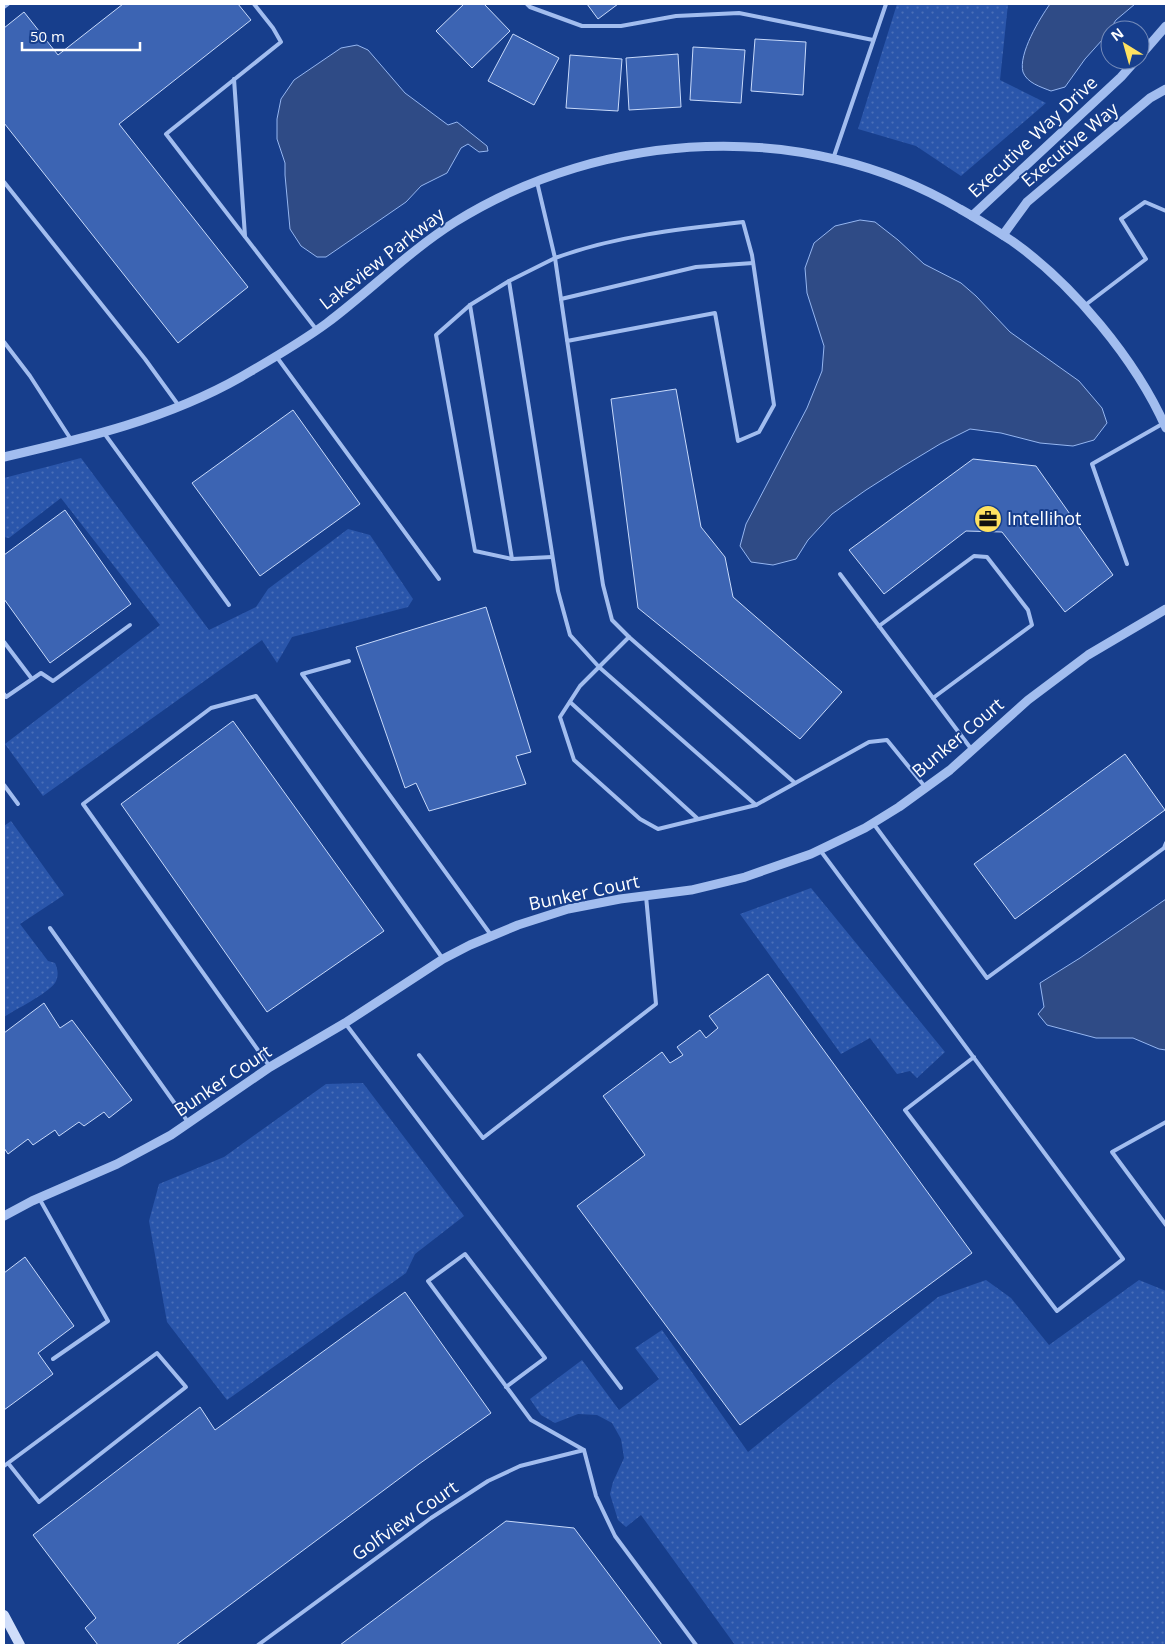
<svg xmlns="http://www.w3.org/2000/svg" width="1170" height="1649" viewBox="0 0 1170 1649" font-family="'Open Sans',sans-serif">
  <defs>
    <pattern id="grass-dots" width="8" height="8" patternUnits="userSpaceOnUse" patternTransform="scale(1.25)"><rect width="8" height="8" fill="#2a56ab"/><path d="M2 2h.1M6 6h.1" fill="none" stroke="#4a6fb8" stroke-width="1.8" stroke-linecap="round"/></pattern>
  </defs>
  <rect width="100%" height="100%" fill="#173e8c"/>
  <!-- grass -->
  <g fill="url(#grass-dots)">
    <path d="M897 4H1008L1000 80 1046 103 961 176 916 146 858 129Z"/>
    <path d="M81 458 209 630 256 607 268 589 348 529 370 535 413 599 408 607 292 637 277 663 262 640 43 796 5 744 160 625 61 498 9 538 4 537V478Z"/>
    <path d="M11 821 64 895 20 924 48 961 55 963C58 970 59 976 55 983 47 994 16 1009 4 1017V826Z"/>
    <path d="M811 888 945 1052 917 1078 910 1071 897 1074 870 1038 841 1054 740 914Z"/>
    <path d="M363 1083 464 1216 415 1254 406 1273 227 1400 167 1322 149 1221 159 1184 224 1157 326 1084Z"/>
    <path d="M986 1280 1011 1298 1049 1345 1139 1280 1166 1291V1645H735L641 1515 626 1527 618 1520 610 1494 613 1482 624 1458 621 1439 612 1423 597 1415 578 1414 555 1423 541 1415 530 1399 582 1360 619 1410 659 1379 635 1348 662 1330 748 1452 938 1297Z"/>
  </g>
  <!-- water -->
  <g fill="#2f4b86" stroke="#95b6f1">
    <path d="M1050 4H1135L1116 20 1103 39 1085 59 1065 87 1051 91C1041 87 1027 83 1023 72 1018 54 1040 18 1050 4Z"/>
    <path d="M357 45 368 50 405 93 448 125 457 122 487 146 488 151 479 152 468 144 461 148 447 173 421 186 406 202 326 257H317L301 246 290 229 285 175V163L277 139V119L281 99 294 80 341 48Z"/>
    <path d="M860 220 875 222 898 240 924 264 961 283 976 296 1010 332 1079 381 1102 408 1107 423 1094 440 1073 446 1040 443 1001 433 970 429 940 444 902 467 866 490 832 514 808 540 796 559 773 565 751 562 740 546 746 524 807 408 822 371 824 346 807 293 805 268 814 243 835 226Z"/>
    <path d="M1166 899V1050L1159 1049 1133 1038H1096L1047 1025 1038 1014 1044 1007 1040 983 1080 958Z"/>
  </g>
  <!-- building -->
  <g fill="#3c64b3" stroke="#c8dafb">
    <path d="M123 4H238L251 20 119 124 248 287 178 343 4 123V28L24 12 58 55Z"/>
    <path d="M464 4H484L510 31 472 68 436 31Z"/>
    <path d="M587 4H618L598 19Z"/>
    <path d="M513 34 559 58 534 105 488 81Z"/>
    <path d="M755 39 806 42 803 95 751 91Z"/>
    <path d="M693 47 745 50 741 103 690 100Z"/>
    <path d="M678 54 681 107 629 110 626 58Z"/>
    <path d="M570 55 622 59 618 111 566 108Z"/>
    <path d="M676 389 701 527 725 557 733 597 842 692 800 739 638 608 611 399Z"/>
    <path d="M293 410 360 504 260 576 192 483Z"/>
    <path d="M973 459 1036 466 1113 575 1065 612 1002 532 966 531 884 594 849 550Z"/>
    <path d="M65 510 131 604 50 663 4 599V555Z"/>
    <path d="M486 607 531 752 516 756 526 784 429 811 416 783 405 788 356 647Z"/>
    <path d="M233 721 384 931 267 1012 121 804Z"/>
    <path d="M1125 754 1165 810 1015 919 974 864Z"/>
    <path d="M768 974 972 1253 740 1425 577 1206 645 1155 603 1096 662 1052 670 1063 683 1055 677 1047 700 1030 706 1038 718 1028 709 1016Z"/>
    <path d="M44 1003 60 1028 72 1020 132 1100 109 1118 104 1112 84 1126 79 1122 59 1136 55 1130 33 1145 28 1139 8 1154 4 1148V1033Z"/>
    <path d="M25 1257 74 1326 38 1353 53 1374 4 1410V1273Z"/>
    <path d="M405 1292 491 1413 419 1464 176 1645H98L85 1628 96 1618 33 1535 200 1407 215 1430Z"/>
    <path d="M506 1521 574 1528 662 1645H340Z"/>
  </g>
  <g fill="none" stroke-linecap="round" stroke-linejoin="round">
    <!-- service -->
    <g stroke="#a2bdef" stroke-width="4">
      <path d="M254 4 273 28 281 42 166 134 316 329"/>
      <path d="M527 4 530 7 582 26H621L676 16 739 13 873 40"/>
      <path d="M4 7 8 4"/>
      <path d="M234 79 245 236"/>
      <path d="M833 159 886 4"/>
      <path d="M4 182 145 359 179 406"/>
      <path d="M537 182 555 258 509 281 558 591 570 635 599 667 580 686 560 717 574 760 640 819 658 829 756 805 869 742 887 740 926 788"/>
      <path d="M509 281 470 305 436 335 475 551 512 559 552 557"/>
      <path d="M561 299 696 267 753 263"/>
      <path d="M470 305 512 559"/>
      <path d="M1084 306 1146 259 1121 219 1145 202 1166 211"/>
      <path d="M567 341 715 313 738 441 759 432 774 405 752 255 743 222C679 229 615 236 555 258L603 585 612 620 629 637"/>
      <path d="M4 342 30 376 72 441"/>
      <path d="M276 356 439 579"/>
      <path d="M104 433 229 605"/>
      <path d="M1127 564 1092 464 1164 423"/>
      <path d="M840 574 972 750"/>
      <path d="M879 626 974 556 987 557 1028 610 1032 625 933 698"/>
      <path d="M4 642 32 679"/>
      <path d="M349 661 302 674 491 935"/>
      <path d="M4 694 6 697 41 673 53 681 130 625"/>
      <path d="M570 702 698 819"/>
      <path d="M4 785 18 804"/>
      <path d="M756 805 599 667 629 637 795 783"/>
      <path d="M873 823 987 978 1164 848 1166 843"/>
      <path d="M820 850 1123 1259 1057 1311 905 1110 974 1057"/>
      <path d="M50 928 188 1122"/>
      <path d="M345 1023 621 1388"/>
      <path d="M419 1055 483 1138 656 1004 646 896"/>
      <path d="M270 1067 83 804 211 708 256 696 443 959"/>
      <path d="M1166 1122 1112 1152 1166 1225"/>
      <path d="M39 1198 108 1321 53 1359"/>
      <path d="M506 1387 545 1358 465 1254 428 1281 531 1420 584 1450 596 1496 615 1536 696 1645"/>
      <path d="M4 1466 157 1353 186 1387 39 1502 8 1463"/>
      <path d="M258 1645 431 1518 488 1481 520 1466 584 1450"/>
    </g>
    <!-- tertiary -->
    <g stroke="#a2bdef" stroke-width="9">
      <path d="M1140 56 1166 26"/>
      <path d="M972 216 1121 77 1136 60"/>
      <path d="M1003 235 1027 202 1150 98 1166 89"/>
      <path d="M4 457C86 438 167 419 241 377 270 360 300 343 327 323 371 290 409 251 455 222 604 129 807 118 960 209 978 219 995 230 1012 241 1073 284 1136 360 1166 428"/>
      <path d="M4 1216 32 1201 117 1164 171 1135 270 1067 345 1023 443 959 470 945 518 925 568 909 620 899 691 890 745 877 811 854 865 828 899 807 950 770 1028 700 1088 655 1166 609"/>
    </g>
    <!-- secondary -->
    <path stroke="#d0defa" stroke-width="10" d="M4 1615 20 1645"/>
  </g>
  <!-- icons -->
  <defs>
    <g id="office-disc" transform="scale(1.4375)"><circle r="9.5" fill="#ffe260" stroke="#173e8c"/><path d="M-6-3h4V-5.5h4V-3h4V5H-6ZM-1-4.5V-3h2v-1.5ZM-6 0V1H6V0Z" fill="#111"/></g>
  </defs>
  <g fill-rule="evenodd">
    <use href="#office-disc" x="988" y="519"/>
  </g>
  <g text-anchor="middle" stroke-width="4" stroke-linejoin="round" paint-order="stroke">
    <!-- street labels -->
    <g font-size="18" fill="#fff" stroke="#173e8c">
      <text transform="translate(1033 137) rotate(-43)" y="6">Executive Way Drive</text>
      <text transform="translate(1070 145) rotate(-40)" y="6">Executive Way</text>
      <text transform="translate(382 259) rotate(-38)" y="6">Lakeview Parkway</text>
      <text transform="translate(958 738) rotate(-40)" y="6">Bunker Court</text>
      <text transform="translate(584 893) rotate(-12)" y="6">Bunker Court</text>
      <text transform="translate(223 1081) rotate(-34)" y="6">Bunker Court</text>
      <text transform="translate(405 1521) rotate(-35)" y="6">Golfview Court</text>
    </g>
    <!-- poi labels -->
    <g font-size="18" fill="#fff" stroke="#173e8c" text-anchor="start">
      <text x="1007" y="525">Intellihot</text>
    </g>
  </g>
  <!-- border -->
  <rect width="1170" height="1649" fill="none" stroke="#ffffff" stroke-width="10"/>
  <!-- north arrow -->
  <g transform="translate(1125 45) rotate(323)"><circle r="24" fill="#173e8c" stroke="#748bba"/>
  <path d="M0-4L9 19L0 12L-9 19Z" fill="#ffe260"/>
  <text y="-8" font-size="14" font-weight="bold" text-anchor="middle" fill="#ffffff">N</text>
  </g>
  <!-- scale -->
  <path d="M22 42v8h118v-8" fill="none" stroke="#ffffff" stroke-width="2.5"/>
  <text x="30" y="42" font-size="15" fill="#ffffff" stroke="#173e8c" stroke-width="4" paint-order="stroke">50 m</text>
</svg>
